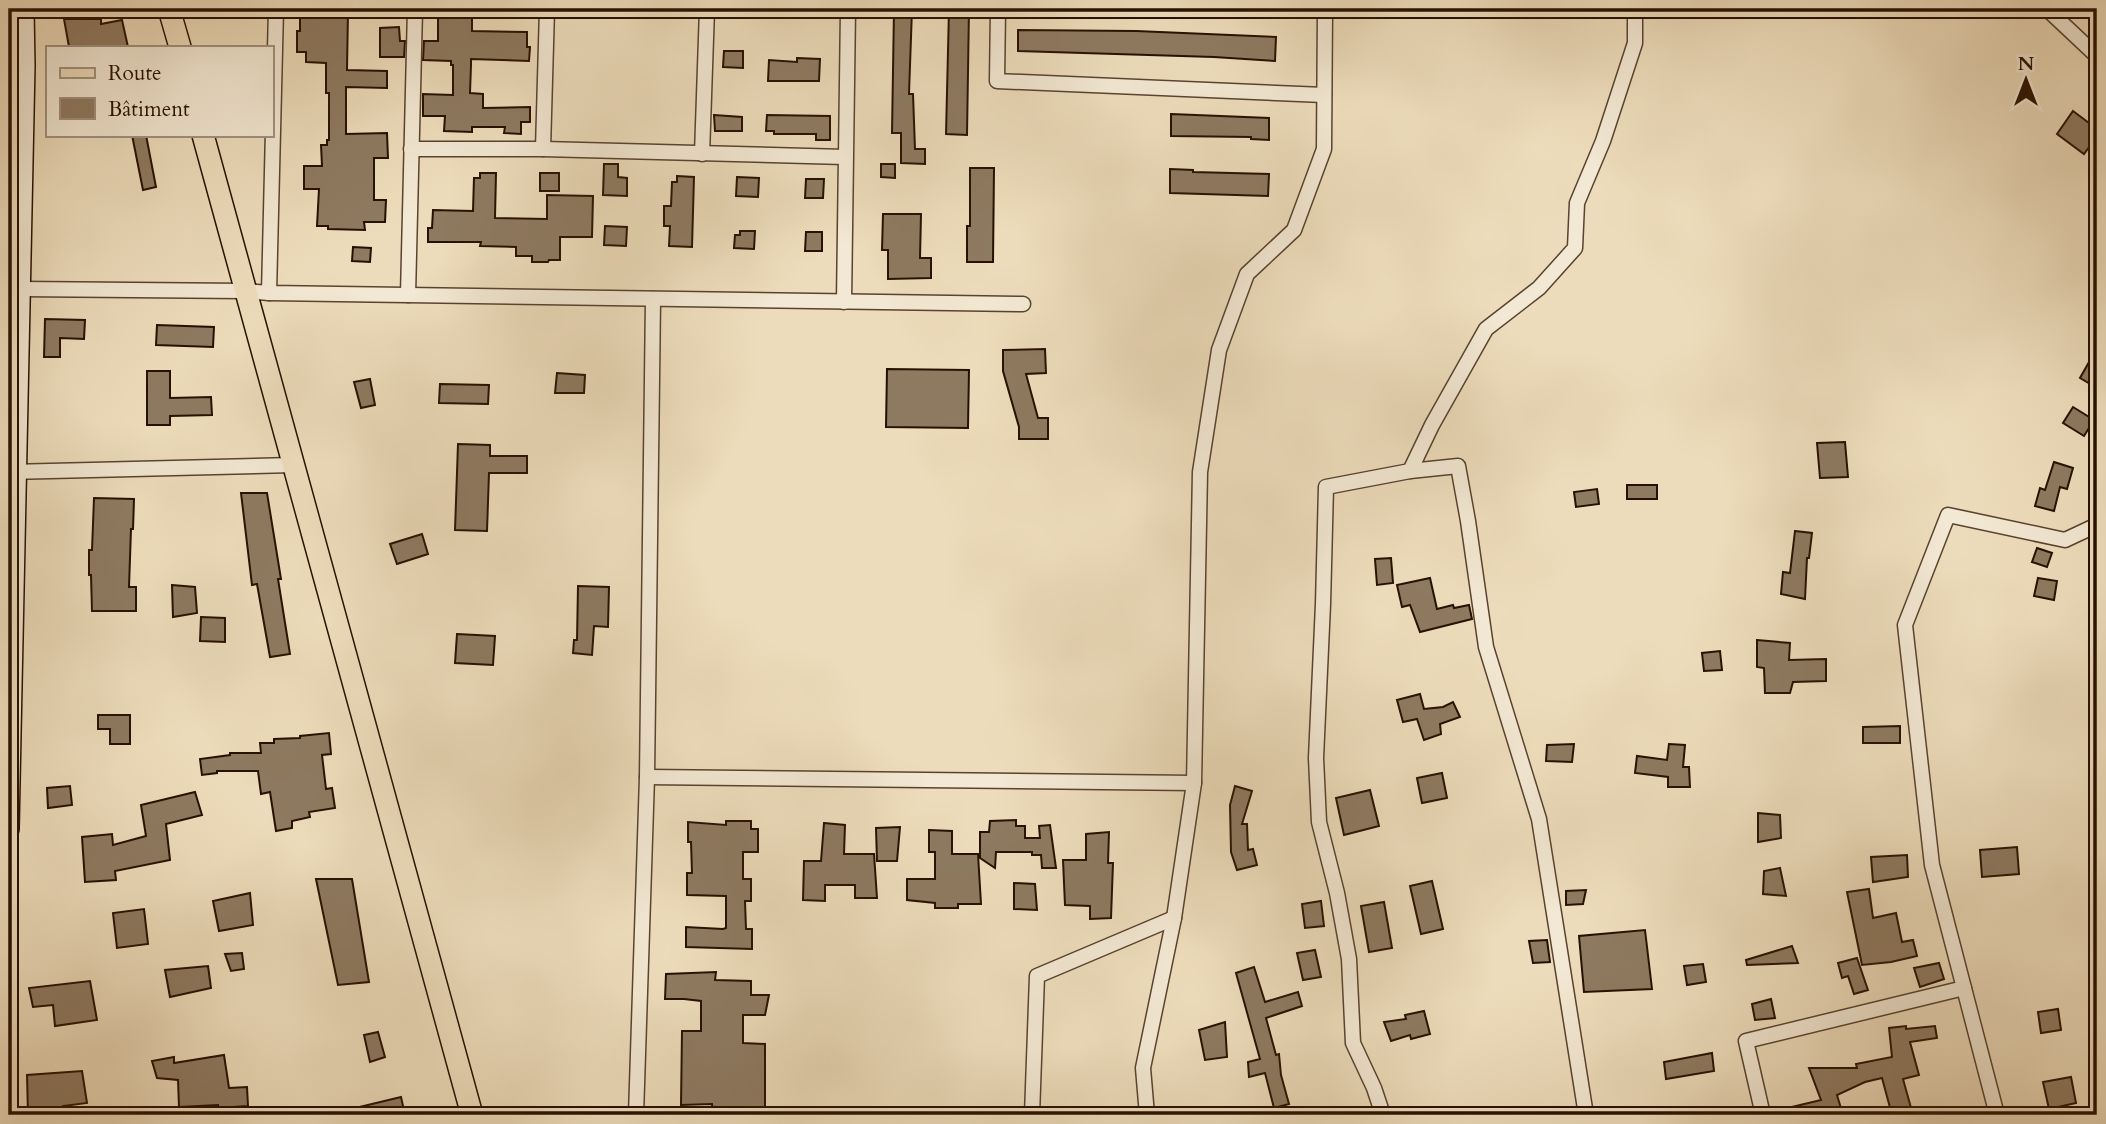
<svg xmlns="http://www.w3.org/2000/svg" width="2106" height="1124" viewBox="0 0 2106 1124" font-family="Cardo,serif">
  <rect width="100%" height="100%" fill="#eddcbb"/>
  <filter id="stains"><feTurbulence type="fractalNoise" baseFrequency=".00286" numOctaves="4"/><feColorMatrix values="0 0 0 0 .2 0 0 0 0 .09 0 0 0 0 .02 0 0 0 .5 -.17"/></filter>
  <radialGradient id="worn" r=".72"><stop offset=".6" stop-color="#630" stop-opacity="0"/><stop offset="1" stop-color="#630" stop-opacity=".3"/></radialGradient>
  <!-- building -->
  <g fill="#8e7a61" stroke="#271000" stroke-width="2">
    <path d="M304 9 348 12 347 70 387 71V88L346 87V134L387 133 388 158H374V200H386L385 222H364L365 230 328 229V226H317L319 189H304V166H322L321 145H327V140H329V93H326V63L306 62V52H297V31H300V13H304Z"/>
    <path d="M444 9H472V31L527 32V47H530L529 61 471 59V65L470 93 483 94V108L530 107V122H521V134L504 133 505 127H472V132L444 131 445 116H423V94L453 95V65H451V61L423 60 424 41H438V13H444Z"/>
    <path d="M894 9H912L909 94H913L915 149H925V164L901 163V133H892Z"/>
    <path d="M949 9H969L967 135 946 134Z"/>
    <path d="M64 19H101V24L122 20 128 47H69Z"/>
    <path d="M399 27 400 41H405L404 57H380V28Z"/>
    <path d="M1018 30 1136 31 1276 37 1275 61 1214 57 1018 51Z"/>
    <path d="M724 51H743V68L723 67Z"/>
    <path d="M797 58 820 59 819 81H768L769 60 797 62Z"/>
    <path d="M2073 111 2097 129V136L2084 154 2057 134Z"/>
    <path d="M1171 114 1269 118V140L1251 139V137L1171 136Z"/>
    <path d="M714 115 742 117V131H715Z"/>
    <path d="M767 115 830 116V140H816V134H774V131H766Z"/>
    <path d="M132 135H146L156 187 143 190Z"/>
    <path d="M604 164H618V177L627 178V196L603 195Z"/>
    <path d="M881 164H895V178L881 177Z"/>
    <path d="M970 168H994L993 262H967V226H970Z"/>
    <path d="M1170 169 1193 170V172L1269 174 1268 196 1170 193Z"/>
    <path d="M480 173H496L495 218 547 219V195L593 196 592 237H560V260H549L548 262H532V256H516V247L480 246 481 242H428V228H432L433 210 473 211 474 178H480Z"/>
    <rect x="540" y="173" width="19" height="18"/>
    <path d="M677 176 694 177 692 247 669 246 670 226H664V206H671L672 182H677Z"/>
    <path d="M737 177 759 178 758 197 736 196Z"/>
    <path d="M806 179H824L823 198H805Z"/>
    <path d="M883 214H921L920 258H931V278L888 279V250H882Z"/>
    <path d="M605 226 627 227 626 246 604 245Z"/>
    <path d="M740 231H755L754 249 734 248 735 235H740Z"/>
    <path d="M806 232H822V251H805Z"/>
    <path d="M353 247 371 248 370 262 352 261Z"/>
    <path d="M45 319 85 320 84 339 60 338V357H44Z"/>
    <path d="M157 325 214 327 213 347 156 345Z"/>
    <path d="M2097 348V388L2080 378Z"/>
    <path d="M1045 349 1046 373 1026 374 1038 418H1048V439H1019V427L1003 371V350Z"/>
    <path d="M887 369 969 370 968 428 886 427Z"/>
    <path d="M147 371H170V398L211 397 212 415 170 416V425H147Z"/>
    <path d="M557 373 585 375 584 393H555Z"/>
    <path d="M370 379 375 405 361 408 354 382Z"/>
    <path d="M440 384 489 385 488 404 439 403Z"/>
    <path d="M2073 407 2094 420 2084 436 2063 423Z"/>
    <path d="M1845 442 1848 477 1820 478 1817 443Z"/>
    <path d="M458 444 490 445V456H527V473H489L487 531 455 530Z"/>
    <path d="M2054 462 2073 468 2067 489 2060 487 2054 511 2035 506 2040 488 2045 490Z"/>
    <rect x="1627" y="485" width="30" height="14"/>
    <path d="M1597 489 1599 504 1576 507 1574 492Z"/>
    <path d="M241 493H267L281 579H278L290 654 270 657 257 584 252 585Z"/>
    <path d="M94 498 134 499 133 529H131L129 587H136V611H92L91 575H89V550H92Z"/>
    <path d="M1795 531 1812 533 1809 558H1807L1805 599 1781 594 1783 572 1790 573Z"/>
    <path d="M422 534 428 554 397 564 390 544Z"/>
    <path d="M2037 548 2052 553 2047 567 2032 562Z"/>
    <path d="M1391 558 1393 583 1377 585 1375 559Z"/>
    <path d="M1430 578 1437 609 1453 605 1454 608 1469 605 1472 619 1420 632 1410 605 1402 607 1397 585Z"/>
    <path d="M2038 578 2057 581 2054 600 2034 596Z"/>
    <path d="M172 585 195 587 197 613 173 617Z"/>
    <path d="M578 586 609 587 608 627 594 626 592 655 573 653 574 640H577Z"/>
    <path d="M201 617 225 618V642L200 641Z"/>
    <path d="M457 634 495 636 493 665 455 663Z"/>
    <path d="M1757 640 1790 643 1789 660 1826 659V681L1793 682 1790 693H1765L1764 668 1757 667Z"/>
    <path d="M1720 651 1722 670 1704 671 1702 653Z"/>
    <path d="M1420 694 1424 709 1443 707 1453 702 1460 717 1440 724 1441 734 1424 740 1417 719 1403 722 1397 700Z"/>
    <path d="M98 715H130V744H110V729H98Z"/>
    <path d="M1900 726V743H1863V727Z"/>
    <path d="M329 733 331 754 322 755 326 789 332 788 335 808 309 812 310 817 292 821V828L276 831 270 792 261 794 258 771H217V773L202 775 200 759 230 755V753H261L260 743H274V739L300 738V736Z"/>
    <path d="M1574 744 1572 762 1546 761 1547 745Z"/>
    <path d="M1669 744 1685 745 1683 767H1689L1690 787H1668V777L1635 773 1637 756 1667 760Z"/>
    <path d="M1442 773 1447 798 1422 803 1417 778Z"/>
    <path d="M70 786 72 805 48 808 47 788Z"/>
    <path d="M1235 786 1252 791 1242 824H1247L1248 850 1253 849 1257 865 1237 870 1231 852 1230 805Z"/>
    <path d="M1370 790 1379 826 1344 835 1336 798Z"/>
    <path d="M195 792 202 815 166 824 170 860 115 871 116 880 85 882 82 837 112 834 113 845 146 836 141 805Z"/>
    <path d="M1758 813 1780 815 1781 838 1758 842Z"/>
    <path d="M1016 820V826H1025V838H1040L1039 826 1050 825 1056 868H1042L1041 855H1032V852H996L995 868 980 858V832H989L990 821Z"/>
    <path d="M726 821H751V829H758V852H743V879H751V901H745L746 929H752V949L686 947V927L723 929 726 928V896L687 895V873H692L691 842H688V822L726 825Z"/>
    <path d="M824 823 845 825 844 854H874L877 898H855V885H825V901L803 900 804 861H821Z"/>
    <path d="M900 827 897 861H877L876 828Z"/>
    <path d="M929 830 952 831V854H978L981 904H958V908H935V903L907 900V879H935V852H929Z"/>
    <path d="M1109 832 1108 863H1113L1111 918 1090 919V906L1065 905 1063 860H1086V834Z"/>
    <path d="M2017 847 2019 874 1982 877 1980 850Z"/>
    <path d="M1907 855 1908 877 1873 882 1871 857Z"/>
    <path d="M1780 868 1786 896 1763 894 1764 871Z"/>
    <path d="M316 879H352L369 982 338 985Z"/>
    <path d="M1432 881 1443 929 1421 934 1410 886Z"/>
    <path d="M1014 883 1035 884 1037 910 1014 909Z"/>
    <path d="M1869 889 1873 918 1896 913 1902 942 1913 940 1917 956 1891 962 1862 965 1847 892Z"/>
    <path d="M1586 890 1583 904 1566 905V891Z"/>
    <path d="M250 893 253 925 219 931 213 901Z"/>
    <path d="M1321 901 1324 926 1305 928 1302 904Z"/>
    <path d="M1384 902 1392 948 1369 952 1361 906Z"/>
    <path d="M144 909 148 944 117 948 113 913Z"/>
    <path d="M1645 930 1652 989 1584 992 1579 936Z"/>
    <path d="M1547 940 1550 962 1533 963 1529 941Z"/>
    <path d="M1792 946 1798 963 1747 965 1746 960Z"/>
    <path d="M1315 950 1321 977 1303 980 1297 953Z"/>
    <path d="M242 953 244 969 231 971 225 954Z"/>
    <path d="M1857 958 1868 990 1854 994 1848 976 1842 978 1838 963Z"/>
    <path d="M1939 963 1944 979 1920 987 1914 968Z"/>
    <path d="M1703 964 1706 982 1687 985 1684 966Z"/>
    <path d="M208 966 211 988 170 997 165 970Z"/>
    <path d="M1254 967 1265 1002 1298 992 1302 1006 1266 1018 1276 1055 1279 1054 1281 1075 1289 1104 1274 1108 1265 1073 1249 1077 1248 1062 1260 1059 1236 973Z"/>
    <path d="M716 972 715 980 751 981V995H769L765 1015H743V1043L765 1044V1115H713L712 1104 681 1105 682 1031H701V1001L684 999H665L666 974Z"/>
    <path d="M90 981 97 1020 55 1026 53 1005 33 1007 29 988Z"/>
    <path d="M1771 999 1775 1018 1755 1020 1752 1004Z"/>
    <path d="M2058 1009 2061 1030 2041 1033 2038 1012Z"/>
    <path d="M1424 1011 1430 1034 1411 1039 1410 1035 1391 1041 1384 1022 1406 1019 1405 1015Z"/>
    <path d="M1225 1022 1227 1057 1205 1060 1199 1030Z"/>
    <path d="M1906 1026V1029L1935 1026 1937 1038 1910 1042 1919 1075 1903 1079 1913 1115H1892L1882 1078 1865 1082 1837 1095 1843 1115H1780L1779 1110 1821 1100 1809 1068H1857L1856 1064 1892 1057 1889 1028Z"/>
    <path d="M378 1032 385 1057 370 1062 364 1035Z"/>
    <path d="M1712 1053 1714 1071 1666 1079 1664 1062Z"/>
    <path d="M224 1055 229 1088 247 1087 248 1106 218 1108V1105L179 1107 178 1080 157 1078 152 1061 174 1057V1063Z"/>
    <path d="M82 1071 87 1103 63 1106 64 1115H28L27 1075Z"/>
    <path d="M2071 1077 2076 1103 2049 1109 2043 1082Z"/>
    <path d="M401 1097 405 1115H348L347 1110Z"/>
  </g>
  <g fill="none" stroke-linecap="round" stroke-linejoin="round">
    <!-- street casing -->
    <g stroke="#58432f" stroke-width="17">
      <g id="street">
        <path d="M998 9 997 81 1324 95"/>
        <path d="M2047 9 2097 56"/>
        <path d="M9 78 25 66"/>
        <path d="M411 149H543L845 157"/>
        <path d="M543 149 547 9"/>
        <path d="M702 154 707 9"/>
        <path d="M20 289 245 291 269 293 1023 304"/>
        <path d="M269 293 276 9"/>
        <path d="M408 295 415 9"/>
        <path d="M844 302 848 9"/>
        <path d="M1410 471 1458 466 1468 521 1486 647 1539 819 1586 1115"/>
        <path d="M9 472 293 465"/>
        <path d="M647 777 1194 783"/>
        <path d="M636 1115 647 777 653 299"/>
        <path d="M1032 1115 1037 976 1174 918"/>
        <path d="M1147 1115 1143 1068 1174 918 1194 783 1200 472 1219 350 1247 274 1294 230 1324 149 1325 9"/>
        <path d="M1383 1115 1374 1088 1353 1043 1349 959 1337 893 1319 822 1316 758 1323 604 1326 487 1410 471 1432 425 1486 329 1539 288 1575 248 1577 203 1603 141 1635 43V9"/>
        <path d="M1763 1115 1746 1041 1964 988"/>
        <path d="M1997 1115 1932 865 1905 625 1948 515 2065 540 2097 525"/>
      </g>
    </g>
    <!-- secondary casing -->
    <g stroke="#271000" stroke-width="22">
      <path id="secondary" d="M9 829 25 66 24 9"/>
    </g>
    <!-- primary casing -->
    <g stroke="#271000" stroke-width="24">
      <g id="primary">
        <path d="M169 9 180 47"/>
        <path d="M203 135 472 1115"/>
      </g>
    </g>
    <!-- street -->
    <use href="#street" stroke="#f3e8d3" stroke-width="14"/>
    <!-- secondary -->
    <use href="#secondary" stroke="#f3e8d3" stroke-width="19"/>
    <!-- primary -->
    <use href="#primary" stroke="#eddcbb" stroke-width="21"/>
  </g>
  <!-- margin -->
  <rect width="2106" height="1124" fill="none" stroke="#eddcbb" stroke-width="35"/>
  <rect x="10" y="10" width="2085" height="1103" fill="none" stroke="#271000" stroke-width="3.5"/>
  <rect x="18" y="18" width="2071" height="1089" fill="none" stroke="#271000" stroke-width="2"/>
  <!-- legend -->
  <rect x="46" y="46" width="228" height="91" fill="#f3e8d3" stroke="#a1927f" stroke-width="2"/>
  <rect x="60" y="68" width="35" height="10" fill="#eddcbb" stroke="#a1927f" stroke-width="2"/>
  <text x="108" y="80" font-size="21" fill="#271000">Route</text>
  <rect x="60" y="98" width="35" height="21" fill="#8e7a61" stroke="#a1927f" stroke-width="2"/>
  <text x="108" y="116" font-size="21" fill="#271000">Bâtiment</text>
  <!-- north arrow -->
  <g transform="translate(2026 80)" stroke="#f3e8d3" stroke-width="5" paint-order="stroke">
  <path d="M0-5L12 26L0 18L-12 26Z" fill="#271000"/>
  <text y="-10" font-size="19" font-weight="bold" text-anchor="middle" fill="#271000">N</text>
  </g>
  <rect width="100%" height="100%" filter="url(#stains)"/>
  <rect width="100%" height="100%" fill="url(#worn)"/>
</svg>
